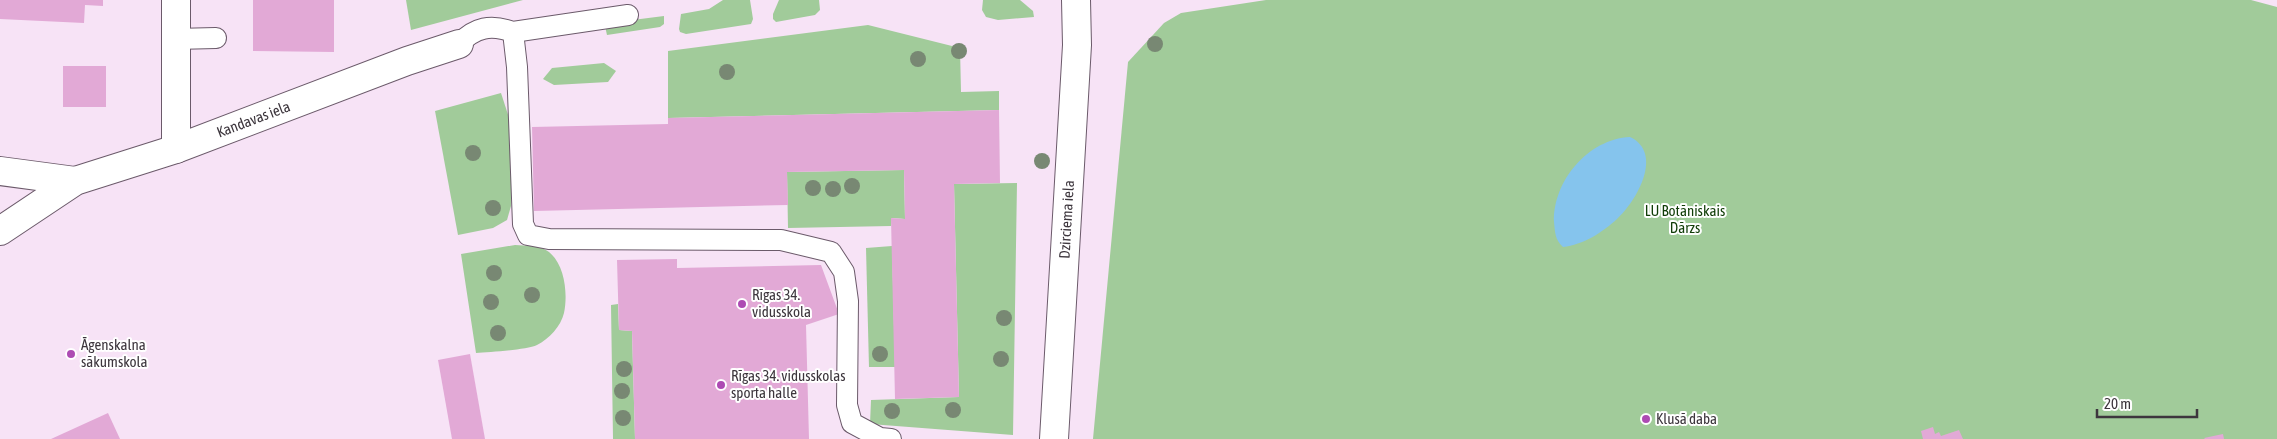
<svg xmlns="http://www.w3.org/2000/svg" width="2277" height="439" viewBox="0 0 2277 439" font-family="'Asap Condensed',sans-serif">
  <rect width="100%" height="100%" fill="#f7e3f6"/>
  <!-- green -->
  <g fill="#a1cb9a">
    <path d="M406 0H523L411 30Z"/>
    <path d="M723 0H750L753 19 751 24 686 34 680 32 679 29 681 14 709 9Z"/>
    <path d="M779 0H819L820 10 815 15 776 22 773 19V14Z"/>
    <path d="M983 0H1020L1033 11 1034 17 998 20 986 17 982 10Z"/>
    <path d="M1266 0H2251L2277 7V439H1093L1128 62 1164 23 1181 13Z"/>
    <path d="M664 16V24L660 27 607 35 605 26 609 23Z"/>
    <path d="M868 25 960 48 961 92 999 91V110L668 118V51Z"/>
    <path d="M604 63 616 71 608 82 554 85 543 79 552 68Z"/>
    <path d="M501 93 512 127 511 206 507 220 493 228 458 235 435 111Z"/>
    <path d="M904 170 905 219 892 218 891 226 788 228 787 172Z"/>
    <path d="M1017 183 1013 435 870 424 871 400 959 397 954 184Z"/>
    <path d="M515 245C526 246 540 245 549 252 565 265 568 294 564 313 561 326 549 339 537 345 526 350 490 352 476 353L461 254Z"/>
    <path d="M892 246 895 367H869L866 248Z"/>
    <path d="M618 304 619 330 632 331 635 439H613L611 305Z"/>
  </g>
  <!-- water -->
  <path fill="#85c4ed" d="M1630 137C1664 153 1637 201 1617 219 1603 232 1583 245 1563 247 1555 240 1555 232 1554 222 1553 181 1588 139 1630 137Z"/>
  <!-- building -->
  <g fill="#e2a9d6">
    <path d="M0 0H103V6L85 5 84 23 0 19Z"/>
    <path d="M253 0H334V52L253 51Z"/>
    <rect x="63" y="66" width="43" height="41"/>
    <path d="M999 110 1000 183 954 184 959 397 895 399 891 218 905 219 904 170 787 172 788 205 534 211 532 127 668 124V118Z"/>
    <path d="M677 259V268L821 265 839 314 806 325 809 439H635L632 331 619 330 617 260Z"/>
    <path d="M470 354 485 439H452L438 360Z"/>
    <path d="M108 413 120 439H51Z"/>
    <path d="M1933 427 1935 434 1939 432 1941 436 1959 430 1963 439H1923L1921 431Z"/>
    <path d="M2223 434 2224 439H2205L2204 438Z"/>
  </g>
  <g fill="none" stroke-linecap="round" stroke-linejoin="round">
    <!-- service casing -->
    <g stroke="#6b5a6a" stroke-width="22">
      <g id="service">
        <path d="M513 32 517 67 523 224 528 235 549 239 781 240 831 252 844 272 848 301 847 405 852 423 880 438 891 439"/>
        <path d="M175 39 216 38"/>
        <path d="M459 44C475 27 491 24 513 32L628 15"/>
      </g>
    </g>
    <!-- minor casing -->
    <g stroke="#6b5a6a" stroke-width="30">
      <g id="minor">
        <path d="M176 149V0"/>
        <path d="M0 171 75 181"/>
        <path id="s1" d="M0 231 75 181 176 149 407 61 459 44"/>
      </g>
    </g>
    <!-- tertiary casing -->
    <g stroke="#6b5a6a" stroke-width="30">
      <g id="tertiary">
        <path id="s2" d="M1054 439 1077 45 1076 0"/>
      </g>
    </g>
    <!-- service -->
    <use href="#service" stroke="#fff" stroke-width="20"/>
    <!-- minor -->
    <use href="#minor" stroke="#fff" stroke-width="28"/>
    <!-- tertiary -->
    <use href="#tertiary" stroke="#fff" stroke-width="28"/>
  </g>
  <!-- trees -->
  <g fill="#788873">
    <circle cx="1155" cy="44" r="8"/>
    <circle cx="959" cy="51" r="8"/>
    <circle cx="918" cy="59" r="8"/>
    <circle cx="727" cy="72" r="8"/>
    <circle cx="473" cy="153" r="8"/>
    <circle cx="1042" cy="161" r="8"/>
    <circle cx="852" cy="186" r="8"/>
    <circle cx="813" cy="188" r="8"/>
    <circle cx="833" cy="189" r="8"/>
    <circle cx="493" cy="208" r="8"/>
    <circle cx="494" cy="273" r="8"/>
    <circle cx="532" cy="295" r="8"/>
    <circle cx="491" cy="302" r="8"/>
    <circle cx="1004" cy="318" r="8"/>
    <circle cx="498" cy="333" r="8"/>
    <circle cx="880" cy="354" r="8"/>
    <circle cx="1001" cy="359" r="8"/>
    <circle cx="624" cy="369" r="8"/>
    <circle cx="622" cy="391" r="8"/>
    <circle cx="953" cy="410" r="8"/>
    <circle cx="892" cy="411" r="8"/>
    <circle cx="623" cy="418" r="8"/>
  </g>
  <!-- markers -->
  <g fill="#ad4bb3" stroke="#fff" stroke-width="2">
    <circle cx="742" cy="304" r="5"/>
    <circle cx="71" cy="354" r="5"/>
    <circle cx="721" cy="385" r="5"/>
    <circle cx="1646" cy="419" r="5"/>
  </g>
  <g text-anchor="middle" stroke-width="4" stroke-linejoin="round" paint-order="stroke">
    <!-- street labels -->
    <g font-size="15" fill="#3d363d" stroke="#fff">
      <text dy="5" stroke="none"><textPath href="#s1" startOffset="279">Kandavas iela</textPath></text>
      <text dy="5" stroke="none"><textPath href="#s2" startOffset="220">Dzirciema iela</textPath></text>
    </g>
    <!-- park labels -->
    <g font-size="15" fill="#103d07" stroke="#fff">
      <text x="1685" y="216">LU Botāniskais<tspan x="1685" dy="17">Dārzs</tspan></text>
    </g>
    <!-- poi labels -->
    <g font-size="15" fill="#3d363d" stroke="#fff" text-anchor="start">
      <text x="752" y="300">Rīgas 34.<tspan x="752" dy="17">vidusskola</tspan></text>
      <text x="81" y="350">Āgenskalna<tspan x="81" dy="17">sākumskola</tspan></text>
      <text x="731" y="381">Rīgas 34. vidusskolas<tspan x="731" dy="17">sporta halle</tspan></text>
      <text x="1656" y="424">Klusā daba</text>
    </g>
  </g>
  <!-- scale -->
  <path d="M2097 409v8h100v-8" fill="none" stroke="#3d363d" stroke-width="2.5"/>
  <text x="2104" y="409" font-size="15" fill="#3d363d" stroke="#ffffff" stroke-width="4" paint-order="stroke">20 m</text>
</svg>
